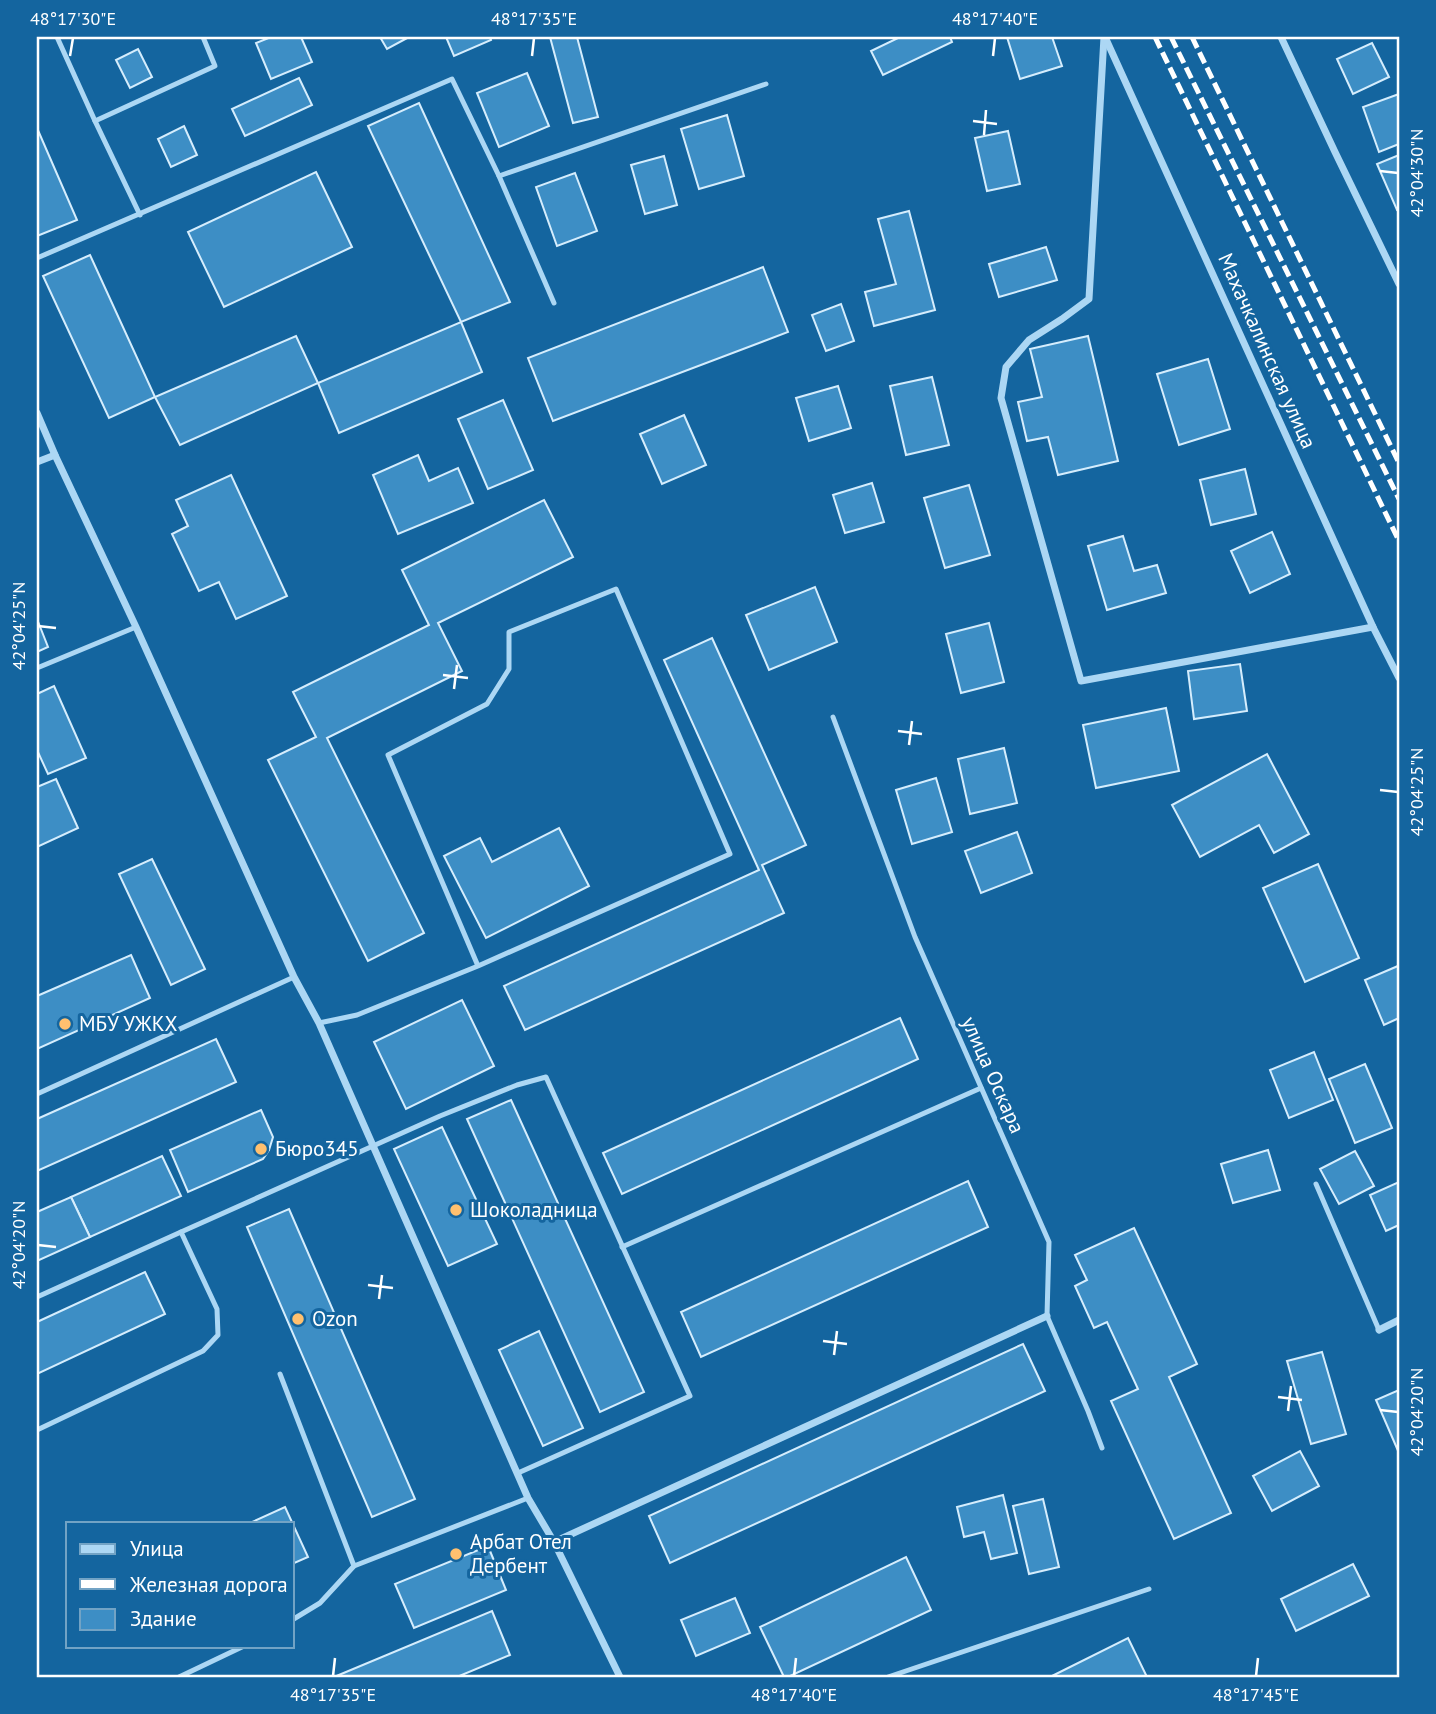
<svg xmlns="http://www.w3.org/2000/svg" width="1436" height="1714" viewBox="0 0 1436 1714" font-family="'PT Sans',sans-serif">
  <rect width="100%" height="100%" fill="#14659f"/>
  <!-- building -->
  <g fill="#3d8ec5" stroke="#d5edfd" stroke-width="2">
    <path d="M271 37H301L312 62 271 79 256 43Z"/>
    <path d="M380 37H409L387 49Z"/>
    <path d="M446 37H490L491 40 454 56Z"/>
    <path d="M550 37H577L598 117 573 123Z"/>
    <path d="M900 37H950L952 42 883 75 871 51Z"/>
    <path d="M1007 37H1052L1062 66 1020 79Z"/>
    <path d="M1372 43 1389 77 1353 94 1337 59Z"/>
    <path d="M138 49 152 77 130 88 116 60Z"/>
    <path d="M527 73 549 126 499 147 477 93Z"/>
    <path d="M299 78 312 105 245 136 232 109Z"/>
    <path d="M1399 94V144L1379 152 1363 107Z"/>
    <path d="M419 103 510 302 461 322 368 126Z"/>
    <path d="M727 115 744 176 699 189 681 129Z"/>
    <path d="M184 126 197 155 171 167 158 139Z"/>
    <path d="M37 128 77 220 37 236Z"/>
    <path d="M1008 131 1020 184 987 191 975 138Z"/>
    <path d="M1399 155V209L1397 210 1377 164Z"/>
    <path d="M664 156 677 205 645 214 631 165Z"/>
    <path d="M316 172 352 247 224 307 188 232Z"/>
    <path d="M575 173 597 231 557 246 536 187Z"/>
    <path d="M909 211 935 310 874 326 865 292 896 284 878 219Z"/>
    <path d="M1046 247 1057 280 999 297 989 264Z"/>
    <path d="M90 255 155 397 109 418 43 276Z"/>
    <path d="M763 267 788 332 553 421 528 358Z"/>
    <path d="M841 304 854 341 826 351 812 315Z"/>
    <path d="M461 322 482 372 339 433 318 383Z"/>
    <path d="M296 336 318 383 180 445 155 397Z"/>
    <path d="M1088 336 1118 461 1058 475 1048 437 1027 441 1018 402 1042 397 1030 349Z"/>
    <path d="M1208 359 1230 429 1179 445 1157 374Z"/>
    <path d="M932 377 949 445 906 455 890 386Z"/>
    <path d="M838 386 851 428 809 441 796 398Z"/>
    <path d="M503 400 533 470 488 489 458 419Z"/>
    <path d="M684 415 706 465 662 484 640 434Z"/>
    <path d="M418 455 429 481 458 468 473 503 398 534 373 475Z"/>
    <path d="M1245 469 1256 514 1211 525 1200 480Z"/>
    <path d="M231 475 287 596 236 619 219 582 199 591 172 534 188 526 176 500Z"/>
    <path d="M872 483 884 522 845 533 833 495Z"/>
    <path d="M969 485 990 555 945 568 924 498Z"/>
    <path d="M544 500 573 557 438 623 462 671 327 738 424 933 368 961 268 760 316 737 293 692 429 625 402 570Z"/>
    <path d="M1272 532 1290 574 1250 593 1231 551Z"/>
    <path d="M1123 536 1134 571 1157 565 1166 593 1107 610 1088 546Z"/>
    <path d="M815 587 837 642 769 670 746 615Z"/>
    <path d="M37 619 48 647 37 652Z"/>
    <path d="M989 623 1004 682 961 693 946 634Z"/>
    <path d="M712 638 806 845 762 865 784 913 525 1030 504 986 759 870 664 660Z"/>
    <path d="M1240 664 1247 711 1194 719 1188 671Z"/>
    <path d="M54 686 86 758 48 774 37 750V694Z"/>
    <path d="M1166 708 1179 771 1096 788 1083 725Z"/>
    <path d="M1004 748 1017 803 970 814 958 759Z"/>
    <path d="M1267 754 1309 834 1274 853 1259 825 1200 857 1172 805Z"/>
    <path d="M936 778 952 832 912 844 896 790Z"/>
    <path d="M56 779 78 828 37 847V787Z"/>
    <path d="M559 828 589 886 486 938 444 856 480 838 492 862Z"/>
    <path d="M1017 832 1032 873 981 893 965 851Z"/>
    <path d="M152 859 205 969 171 985 119 874Z"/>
    <path d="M1318 864 1359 958 1305 982 1263 888Z"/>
    <path d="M131 955 150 998 37 1049V996Z"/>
    <path d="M1398 966 1399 970V1018L1384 1025 1365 980Z"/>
    <path d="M462 1000 494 1066 406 1109 374 1042Z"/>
    <path d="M900 1018 918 1059 622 1194 603 1153Z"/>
    <path d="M216 1039 236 1082 37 1171V1119Z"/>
    <path d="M1314 1052 1333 1100 1289 1118 1270 1070Z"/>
    <path d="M1365 1064 1392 1128 1355 1143 1329 1079Z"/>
    <path d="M511 1100 644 1392 600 1412 467 1119Z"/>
    <path d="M261 1110 273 1137 269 1150 263 1159 188 1192 170 1150Z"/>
    <path d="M442 1127 497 1244 448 1266 394 1149Z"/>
    <path d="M1268 1150 1280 1190 1233 1203 1221 1164Z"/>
    <path d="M1355 1151 1374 1186 1339 1204 1320 1169Z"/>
    <path d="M162 1156 181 1196 90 1237 71 1197Z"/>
    <path d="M968 1181 988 1227 701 1357 681 1312Z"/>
    <path d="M1399 1182V1225L1386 1231 1370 1195Z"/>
    <path d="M71 1197 90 1237 37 1261V1212Z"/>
    <path d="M289 1209 415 1499 372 1517 247 1227Z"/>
    <path d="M1134 1228 1197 1364 1169 1377 1231 1513 1174 1539 1111 1401 1138 1389 1107 1322 1094 1328 1075 1286 1087 1280 1075 1255Z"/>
    <path d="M145 1272 165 1314 37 1374V1322Z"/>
    <path d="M539 1331 583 1428 543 1446 499 1350Z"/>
    <path d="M1023 1344 1045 1391 670 1563 649 1516Z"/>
    <path d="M1322 1352 1346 1434 1311 1444 1287 1361Z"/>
    <path d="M1399 1390V1453L1376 1400Z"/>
    <path d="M1300 1451 1319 1486 1272 1511 1253 1476Z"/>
    <path d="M1003 1495 1017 1553 991 1559 984 1532 964 1537 957 1507Z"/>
    <path d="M1043 1499 1059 1567 1029 1574 1013 1506Z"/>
    <path d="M285 1507 308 1557 292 1564V1523H250Z"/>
    <path d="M488 1546 506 1590 414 1628 395 1584Z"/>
    <path d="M906 1557 931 1610 788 1677H784L760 1627Z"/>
    <path d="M1353 1564 1369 1596 1296 1631 1281 1599Z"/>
    <path d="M735 1598 750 1633 696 1656 681 1620Z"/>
    <path d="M492 1611 510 1655 457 1677H334Z"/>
    <path d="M1128 1638 1147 1677H1050Z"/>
  </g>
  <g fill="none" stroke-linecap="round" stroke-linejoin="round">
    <!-- lane -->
    <g stroke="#acd7f4" stroke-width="5">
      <path d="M57 37 95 121 140 215"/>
      <path d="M95 121 215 66 203 37"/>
      <path d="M499 176 766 84"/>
      <path d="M37 258 452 79 499 176 554 303"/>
      <path d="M37 668 136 627"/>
      <path d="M833 717 915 937 1049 1242 1047 1316 1088 1411 1102 1448"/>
      <path d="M319 1023 357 1015 478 966 730 854 616 589 509 632V669L487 704 388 755 478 966"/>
      <path d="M37 1094 294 977"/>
      <path d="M1316 1184 1379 1330"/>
      <path d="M622 1247 981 1088"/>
      <path d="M37 1297 181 1232"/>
      <path d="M280 1374 354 1566 528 1498"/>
      <path d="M37 1430 203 1351 218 1335 217 1309 181 1232 440 1116 517 1085 546 1077 690 1396 518 1473"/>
      <path d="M292 1620 320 1603 354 1566"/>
      <path d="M179 1677 244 1646"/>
      <path d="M888 1677 1149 1589"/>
    </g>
    <!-- street -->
    <g stroke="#acd7f4" stroke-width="7">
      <path d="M1104 37 1089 299 1062 319 1029 340 1006 367 1001 398 1081 681 1373 627"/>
      <path d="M1105 37 1373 627 1399 678"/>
      <path d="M1281 37 1335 152 1399 284"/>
      <path d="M37 413 55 455 136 627 294 977 319 1023 528 1498 554 1542 620 1677"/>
      <path d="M37 462 55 455"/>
      <path d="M1379 1330 1399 1320"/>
      <path d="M554 1542 1047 1316"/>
    </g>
    <!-- rail -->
    <g stroke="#fff" stroke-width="5" stroke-dasharray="12 5" stroke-linecap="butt">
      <path d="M1155 37 1399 541"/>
      <path d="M1171 37 1399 499"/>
      <path d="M1192 37 1399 463"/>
    </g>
  </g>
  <!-- ticks -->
  <path fill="none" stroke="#fff" stroke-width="2.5" d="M70 56 73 38M532 56 534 38M993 56 995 38M973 121 997 124M984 135 986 110M1380 171 1398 173M38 626 56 628M443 675 468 678M454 689 457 665M898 731 922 734M909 745 912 721M1380 790 1398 792M38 1245 56 1247M368 1285 393 1288M379 1299 382 1275M823 1341 847 1344M834 1355 837 1331M1278 1397 1302 1400M1380 1410 1398 1412M1288 1411 1291 1386M333 1676 335 1658M794 1676 796 1658M1256 1676 1258 1658"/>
  <!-- markers -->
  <g fill="#ffc06f" stroke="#14659f" stroke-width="2.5">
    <circle cx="65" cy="1024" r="7"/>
    <circle cx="261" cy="1149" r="7"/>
    <circle cx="456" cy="1210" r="7"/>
    <circle cx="298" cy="1319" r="7"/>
    <circle cx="456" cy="1554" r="7"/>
  </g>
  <g text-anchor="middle" stroke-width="6" stroke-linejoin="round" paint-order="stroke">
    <!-- street labels -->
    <g font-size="21" fill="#fff" stroke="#14659f">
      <text transform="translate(1267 351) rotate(66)" y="7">Махачкалинская улица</text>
      <text transform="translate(993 1075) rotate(66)" y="7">улица Оскара</text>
    </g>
    <!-- poi labels -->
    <g font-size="21" fill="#fff" stroke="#14659f" text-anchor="start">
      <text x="79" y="1031">МБУ УЖКХ</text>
      <text x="275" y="1156">Бюро345</text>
      <text x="470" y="1217">Шоколадница</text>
      <text x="312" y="1326">Ozon</text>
      <text x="470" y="1549">Арбат Отел<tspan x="470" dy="24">Дербент</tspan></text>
    </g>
  </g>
  <!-- border -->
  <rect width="1436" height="1714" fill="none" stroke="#14659f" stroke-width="77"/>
  <!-- legend -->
  <rect x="66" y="1522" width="228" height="126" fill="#14659f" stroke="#72a3c5" stroke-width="2"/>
  <rect x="80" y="1544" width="35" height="10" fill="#acd7f4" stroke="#72a3c5" stroke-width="2"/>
  <text x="130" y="1556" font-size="21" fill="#ffffff">Улица</text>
  <rect x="80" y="1579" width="35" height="10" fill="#ffffff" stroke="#72a3c5" stroke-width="2"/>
  <text x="130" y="1592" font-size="21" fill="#ffffff">Железная дорога</text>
  <rect x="80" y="1609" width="35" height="21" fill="#3d8ec5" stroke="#72a3c5" stroke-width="2"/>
  <text x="130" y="1626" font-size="21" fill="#ffffff">Здание</text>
  <rect x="38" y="38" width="1360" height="1638" fill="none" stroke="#fff" stroke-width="2.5"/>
  <g font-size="18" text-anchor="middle" fill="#fff">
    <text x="73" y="25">48°17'30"E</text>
    <text x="534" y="25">48°17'35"E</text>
    <text x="995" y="25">48°17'40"E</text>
    <text transform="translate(1417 173) rotate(-90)" y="6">42°04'30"N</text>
    <text transform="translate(19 626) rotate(-90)" y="6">42°04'25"N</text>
    <text transform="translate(1417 792) rotate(-90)" y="6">42°04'25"N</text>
    <text transform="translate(19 1245) rotate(-90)" y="6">42°04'20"N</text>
    <text transform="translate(1417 1412) rotate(-90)" y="6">42°04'20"N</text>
    <text x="333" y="1701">48°17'35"E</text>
    <text x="794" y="1701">48°17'40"E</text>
    <text x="1256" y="1701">48°17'45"E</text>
  </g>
</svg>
